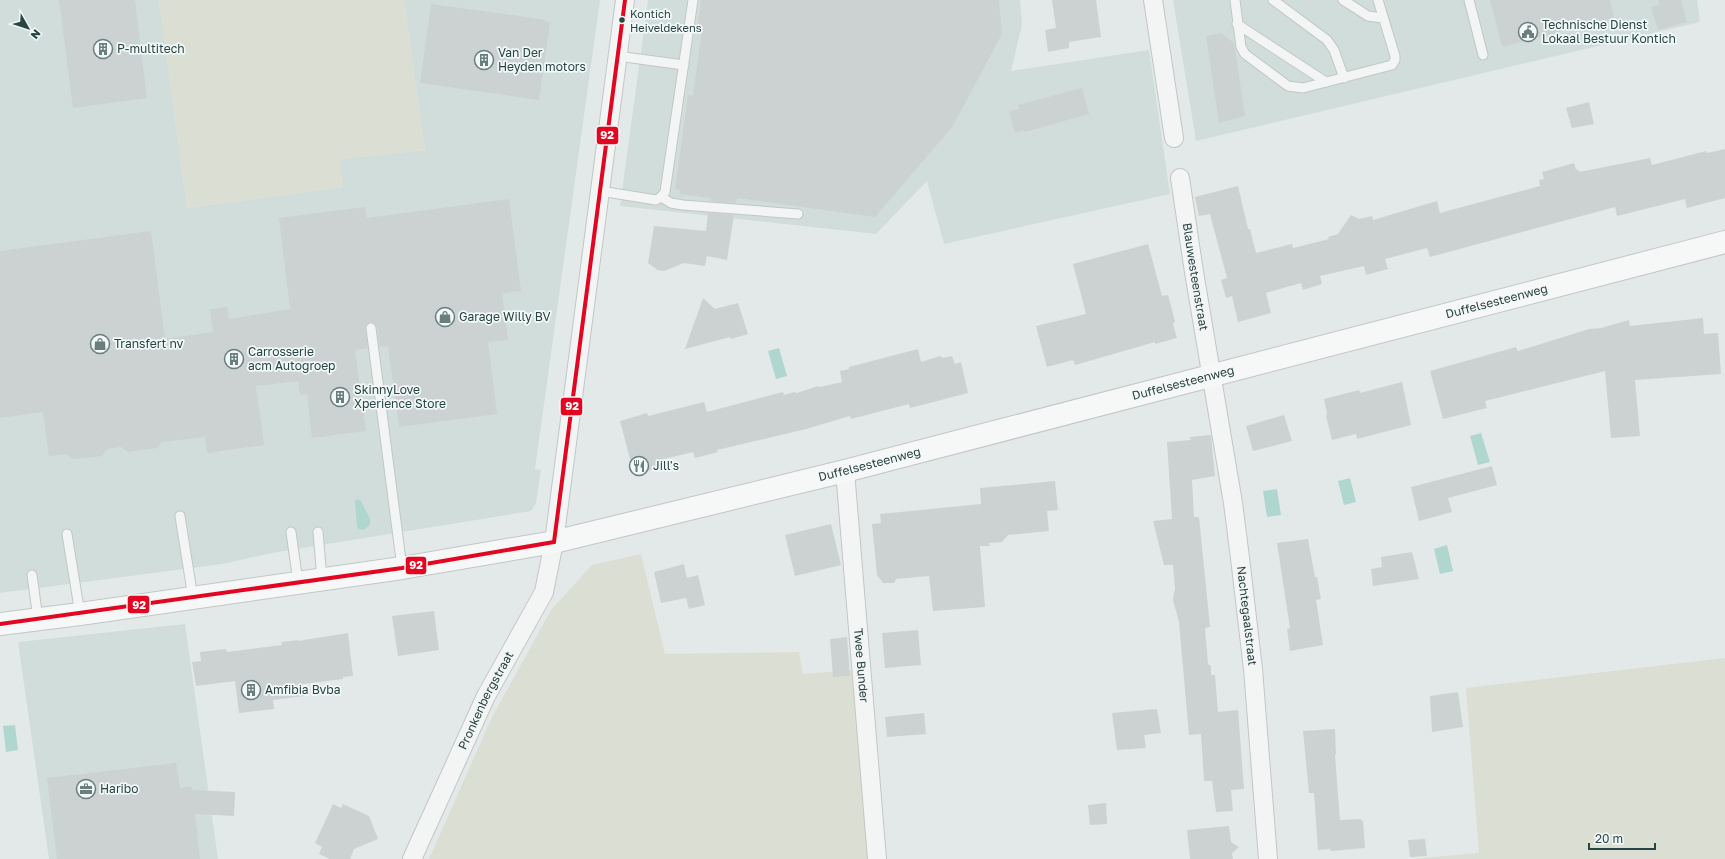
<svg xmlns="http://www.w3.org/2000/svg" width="1725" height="859" viewBox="0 0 1725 859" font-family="'Golos Text',sans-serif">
  <rect width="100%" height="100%" fill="#e3e9e8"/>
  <!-- built -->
  <g fill="#d1dddb">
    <path d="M0 0H159L187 208 343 187 340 159 425 150 404 0H600L535 469 541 470 536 503 531 511 272 553 222 564 0 593Z"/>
    <path d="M648 0H1020L1022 25 1011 71 1149 50 1170 194 944 244 927 181 876 234 620 206Z"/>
    <path d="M1173 0H1697L1700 22 1196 141Z"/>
    <path d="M185 624 218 859H49L18 642Z"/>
  </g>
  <!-- green -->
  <g fill="#dbdfd3">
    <path d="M159 0H404L425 150 341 159 343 187 187 208Z"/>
    <path d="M641 554 665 654 799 652 803 674 854 670 869 859H429L491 719 551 610 592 565Z"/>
    <path d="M1725 658V859H1411L1479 853 1466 688Z"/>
  </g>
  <!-- water -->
  <g fill="#afd7cf">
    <path d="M779 348 787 376 776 379 768 351Z"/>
    <path d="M1481 433 1490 462 1478 465 1470 436Z"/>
    <path d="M1350 478 1356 502 1344 505 1338 481Z"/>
    <path d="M1277 489 1281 515 1267 517 1263 491Z"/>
    <path d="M357 499 361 501 370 519V525L363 530 358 529 357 526 355 501Z"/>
    <path d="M1447 545 1453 571 1440 574 1434 549Z"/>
    <path d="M15 725 18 750 6 752 3 726Z"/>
  </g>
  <!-- building -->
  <g fill="#ccd2d1">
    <path d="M59 0H135L147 98 73 108Z"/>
    <path d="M701 0H999L1002 34 953 126 875 217 737 198 736 203 710 201 711 198 679 194 680 190 675 189 688 95 693 96 702 29 697 28Z"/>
    <path d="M1052 0H1096L1101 37 1069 42V48L1048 52 1045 30 1056 28Z"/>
    <path d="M1490 0H1610L1614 18 1502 47Z"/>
    <path d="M1658 0H1681L1687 22 1658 30 1651 7 1659 5Z"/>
    <path d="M431 4 541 19 550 23 539 100 420 83Z"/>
    <path d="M1221 33 1234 43 1245 116 1219 123 1206 36Z"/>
    <path d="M1082 88 1089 114 1025 132 1024 130 1015 133 1009 111 1019 109 1018 105Z"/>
    <path d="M1589 102 1594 124 1572 128 1566 108Z"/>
    <path d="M1725 149V198L1687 208 1685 199 1617 216 1615 207 1430 257 1427 248 1385 259 1388 269 1366 275 1364 266 1320 276 1322 284 1303 290 1301 283 1266 293 1271 313 1238 322 1232 296 1226 298 1221 280 1227 278 1210 214 1199 216 1195 197 1238 186 1248 229H1250L1256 253 1292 244 1293 248 1329 239 1328 237 1338 234 1351 215 1359 219 1372 216 1373 220 1437 201 1440 213 1540 186 1539 180 1544 179 1542 172 1574 163 1576 170 1578 169 1579 172 1650 158 1652 165 1706 151 1707 153Z"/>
    <path d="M509 199 521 291 502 293 508 340 488 342 497 414 399 427 388 346 380 347 377 327 374 323 371 322 367 324 365 328 368 348 355 350 366 431 312 438 307 394 300 395 298 381 256 386 264 445 207 453 205 437 162 442 157 448 128 452 121 447 107 449 102 456 73 459 66 454 49 456 43 412 0 418V251L151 231 165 339 213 332 210 309 227 307 229 319 290 309 279 218 365 207 367 218Z"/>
    <path d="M708 213 734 215 727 260 707 256 705 266 684 263 664 271 658 270 648 263 654 226 706 231Z"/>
    <path d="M1148 244 1162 296 1168 295 1175 321 1173 324 1177 338 1155 344V342L1075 365 1073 360 1047 367 1036 326 1086 314 1073 264Z"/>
    <path d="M703 298 715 309 738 303 748 334 731 339 730 337 685 349Z"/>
    <path d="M1703 318 1704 334 1718 333 1721 374 1635 380 1640 436 1611 438 1605 371 1485 401 1487 408 1443 419 1430 371 1516 347 1518 351 1589 329 1601 328 1629 320 1630 326Z"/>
    <path d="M918 349 921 362 940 356 943 358 952 356 955 364 961 362 968 393 910 408 909 404 851 419 850 416 806 429 717 450 718 452 695 458 693 452 660 460 662 467 634 474 620 421 647 413 648 416 704 402 707 412 783 392 784 395 794 392 797 393 818 386 820 387 842 382 840 371 849 369V367Z"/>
    <path d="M1402 382 1411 425 1357 439 1356 434 1332 440 1326 416 1327 413 1324 399 1359 390 1360 393Z"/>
    <path d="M1284 415 1292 441 1253 451 1246 426Z"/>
    <path d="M1211 435 1215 476 1192 480 1194 517H1199L1210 627 1205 628 1208 664 1211 666V675H1215L1218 712 1238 710 1244 789 1231 790 1233 811 1216 812 1212 781H1204L1201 734 1189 735 1179 622 1173 600 1175 589 1173 565H1164L1153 521 1172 519 1167 442 1191 440 1190 437Z"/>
    <path d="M1492 466 1497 485 1448 498 1452 512 1419 521 1411 487Z"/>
    <path d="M1055 481 1058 510 1047 511 1049 531 1008 535 1002 542 989 543 990 546H980L985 607 933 611 929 576 896 579 894 583H883L877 575 872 524 881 523 880 514 981 504 980 488Z"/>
    <path d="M831 524 841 565 795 576 785 535Z"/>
    <path d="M1308 539 1315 577H1317L1321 599 1316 600 1323 645 1290 651 1287 629 1290 628 1277 543Z"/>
    <path d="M1412 552 1419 579 1373 586 1371 569 1382 567 1381 557Z"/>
    <path d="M684 564 687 578 698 575 705 605 689 609 686 598 661 603 654 572Z"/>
    <path d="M434 611 439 650 398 656 392 616Z"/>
    <path d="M918 630 921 665 885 668 882 633Z"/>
    <path d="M348 633 353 676 343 677V679L303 684 304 696 273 700 274 709 239 713 235 681 196 686 192 662 201 661 200 652 226 649 227 652 282 645 281 642 298 640V641Z"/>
    <path d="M847 637 850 676 833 677 830 639Z"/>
    <path d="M1458 692 1463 727 1432 732 1430 696Z"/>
    <path d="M1157 709 1161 733 1144 735 1146 748 1117 750 1112 713Z"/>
    <path d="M924 713 926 734 887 737 885 717Z"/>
    <path d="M1335 729 1336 754 1335 755 1340 820 1361 819V821L1363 820 1365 848 1331 851 1330 849 1318 850 1314 793H1309L1303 731Z"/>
    <path d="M176 763 180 788 191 786 192 790 235 792 234 816 195 814 200 859H57L47 778Z"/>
    <path d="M1106 803 1107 824 1090 825 1088 805Z"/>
    <path d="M333 804 341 808 343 804 369 816 378 839 354 849 350 859H330L319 854 322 847 315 843Z"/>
    <path d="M1229 826 1231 842 1239 847 1232 853 1233 859H1190L1187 830Z"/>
    <path d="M1425 839 1427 856 1410 857 1408 840Z"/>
  </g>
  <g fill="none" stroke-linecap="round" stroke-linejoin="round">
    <!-- lane casing -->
    <g stroke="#c1c7c6" stroke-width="11">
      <g id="lane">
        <path d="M1235 0 1241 47 1245 54 1288 86 1303 88 1392 65 1395 60V56L1378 0"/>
        <path d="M1273 0 1327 40 1334 50 1344 78"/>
        <path d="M1343 0 1368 16 1383 18"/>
        <path d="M1469 0 1483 55"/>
        <path d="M1237 24 1326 82"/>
        <path d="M617 56 684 65"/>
        <path d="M600 191 656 200 661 197 665 192 693 0"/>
        <path d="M661 197 671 203 683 205 798 214"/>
        <path d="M371 328 402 568"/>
        <path d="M180 516 193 598"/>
        <path d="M291 532 298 582"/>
        <path d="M318 532 322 579"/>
        <path d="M67 534 80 614"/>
        <path d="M32 575 38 619"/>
      </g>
    </g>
    <!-- street casing -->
    <g stroke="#c1c7c6" stroke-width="20">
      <g id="street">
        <path d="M1153 0 1174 138"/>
        <path id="s1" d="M1180 178 1194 272 1233 503 1240 558 1253 669 1268 859"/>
        <path id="s2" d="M845 471 877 859"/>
        <path id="s3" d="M412 859 486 696 544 592 554 542 625 0"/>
      </g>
    </g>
    <!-- secondary casing -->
    <g stroke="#c1c7c6" stroke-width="24">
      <g id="secondary">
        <path id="s4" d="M0 624 80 614 402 568 554 542 845 471 1725 242"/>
      </g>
    </g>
    <!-- lane -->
    <use href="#lane" stroke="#f3f5f5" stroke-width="9"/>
    <!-- street -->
    <use href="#street" stroke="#f3f5f5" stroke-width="18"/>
    <!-- secondary -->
    <use href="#secondary" stroke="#f6f7f7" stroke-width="22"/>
    <!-- bus-1 casing -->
    <g stroke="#f1f8f7" stroke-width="7">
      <g id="bus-1">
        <path d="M554 542 625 0"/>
        <path d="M0 624 402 568 554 542"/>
      </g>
    </g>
    <!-- bus-1 -->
    <use href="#bus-1" stroke="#e40521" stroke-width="4"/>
  </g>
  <!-- icons -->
  <defs>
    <g id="civic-ring" transform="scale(1)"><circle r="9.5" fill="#f1f8f7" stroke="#697e7d" stroke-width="1.5"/><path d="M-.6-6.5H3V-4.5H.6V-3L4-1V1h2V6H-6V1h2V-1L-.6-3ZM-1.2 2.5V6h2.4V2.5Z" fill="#697e7d"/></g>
    <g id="building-ring" transform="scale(1)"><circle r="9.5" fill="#f1f8f7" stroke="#697e7d" stroke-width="1.5"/><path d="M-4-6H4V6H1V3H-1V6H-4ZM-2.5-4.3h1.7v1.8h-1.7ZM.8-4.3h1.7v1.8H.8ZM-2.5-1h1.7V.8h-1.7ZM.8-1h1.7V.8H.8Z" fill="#697e7d"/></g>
    <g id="shop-ring" transform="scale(1)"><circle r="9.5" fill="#f1f8f7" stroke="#697e7d" stroke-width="1.5"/><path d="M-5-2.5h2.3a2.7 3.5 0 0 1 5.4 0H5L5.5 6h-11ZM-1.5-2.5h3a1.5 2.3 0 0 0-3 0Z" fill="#697e7d"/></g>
    <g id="restaurant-ring" transform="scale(1)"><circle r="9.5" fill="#f1f8f7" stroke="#697e7d" stroke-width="1.5"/><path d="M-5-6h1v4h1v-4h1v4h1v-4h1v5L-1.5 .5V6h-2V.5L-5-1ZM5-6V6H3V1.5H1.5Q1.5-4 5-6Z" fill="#697e7d"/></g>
    <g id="office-ring" transform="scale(1)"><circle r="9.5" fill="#f1f8f7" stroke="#697e7d" stroke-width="1.5"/><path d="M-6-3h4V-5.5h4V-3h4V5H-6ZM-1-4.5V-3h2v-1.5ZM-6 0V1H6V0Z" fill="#697e7d"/></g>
  </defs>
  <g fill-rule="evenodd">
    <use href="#civic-ring" x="1528" y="32"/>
    <use href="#building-ring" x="103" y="49"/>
    <use href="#building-ring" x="484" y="60"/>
    <use href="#shop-ring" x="445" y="317"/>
    <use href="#shop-ring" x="100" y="344"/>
    <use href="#building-ring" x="234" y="359"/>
    <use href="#building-ring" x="340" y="397"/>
    <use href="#restaurant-ring" x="639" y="466"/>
    <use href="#building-ring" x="251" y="690"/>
    <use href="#office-ring" x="86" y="789"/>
  </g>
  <!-- markers -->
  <circle fill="#274543" stroke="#f1f8f7" stroke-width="1.5" cx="622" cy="20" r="3.5"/>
  <g text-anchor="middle" stroke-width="3.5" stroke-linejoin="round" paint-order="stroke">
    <!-- bus labels -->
    <g font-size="11" fill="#274543" stroke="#f1f8f7" text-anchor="start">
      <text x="630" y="18">Kontich<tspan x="630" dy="14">Heiveldekens</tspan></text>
    </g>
    <!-- poi labels -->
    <g font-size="12" fill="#274543" stroke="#f1f8f7" text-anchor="start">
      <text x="1542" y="29">Technische Dienst<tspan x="1542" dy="14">Lokaal Bestuur Kontich</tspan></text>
      <text x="117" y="53">P-multitech</text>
      <text x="498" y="57">Van Der<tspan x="498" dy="14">Heyden motors</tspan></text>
      <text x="459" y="321">Garage Willy BV</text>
      <text x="114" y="348">Transfert nv</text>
      <text x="248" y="356">Carrosserie<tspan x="248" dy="14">acm Autogroep</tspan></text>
      <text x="354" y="394">SkinnyLove<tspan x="354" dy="14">Xperience Store</tspan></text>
      <text x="653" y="470">Jill's</text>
      <text x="265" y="694">Amfibia Bvba</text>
      <text x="100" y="793">Haribo</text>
    </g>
    <!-- street labels -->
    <g font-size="12" fill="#274543" stroke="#f1f8f7">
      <text dy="4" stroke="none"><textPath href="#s1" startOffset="100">Blauwesteenstraat</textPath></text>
      <text dy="4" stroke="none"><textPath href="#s4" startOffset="1533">Duffelsesteenweg</textPath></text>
      <text dy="4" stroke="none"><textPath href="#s4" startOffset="1209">Duffelsesteenweg</textPath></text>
      <text dy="4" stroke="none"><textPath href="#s4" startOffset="885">Duffelsesteenweg</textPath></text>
      <text dy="4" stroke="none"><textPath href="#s1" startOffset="443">Nachtegaalstraat</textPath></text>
      <text dy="4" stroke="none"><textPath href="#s2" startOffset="195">Twee Bunder</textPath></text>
      <text dy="4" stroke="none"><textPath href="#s3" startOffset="175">Pronkenbergstraat</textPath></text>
    </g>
  </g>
  <g stroke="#f1f8f7" stroke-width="1.5">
    <rect x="596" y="126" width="23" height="19" rx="4" fill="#e40521"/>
    <rect x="560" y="397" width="23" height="19" rx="4" fill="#e40521"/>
    <rect x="405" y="556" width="22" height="19" rx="4" fill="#e40521"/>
    <rect x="127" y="595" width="23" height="19" rx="4" fill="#e40521"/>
  </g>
  <g font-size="11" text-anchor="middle" font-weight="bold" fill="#fff">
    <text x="607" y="139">92</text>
    <text x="572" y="410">92</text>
    <text x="416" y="569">92</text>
    <text x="139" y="609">92</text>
  </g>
  <!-- north arrow -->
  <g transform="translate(28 28) rotate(129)" stroke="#f1f8f7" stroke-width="3" paint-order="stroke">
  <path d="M0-3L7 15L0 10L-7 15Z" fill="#274543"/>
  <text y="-6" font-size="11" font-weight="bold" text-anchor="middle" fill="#274543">N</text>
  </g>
  <!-- scale -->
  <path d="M1589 843v6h66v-6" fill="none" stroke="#274543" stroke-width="2"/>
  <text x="1595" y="843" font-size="12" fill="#274543" stroke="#f1f8f7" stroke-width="3" paint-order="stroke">20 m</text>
</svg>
